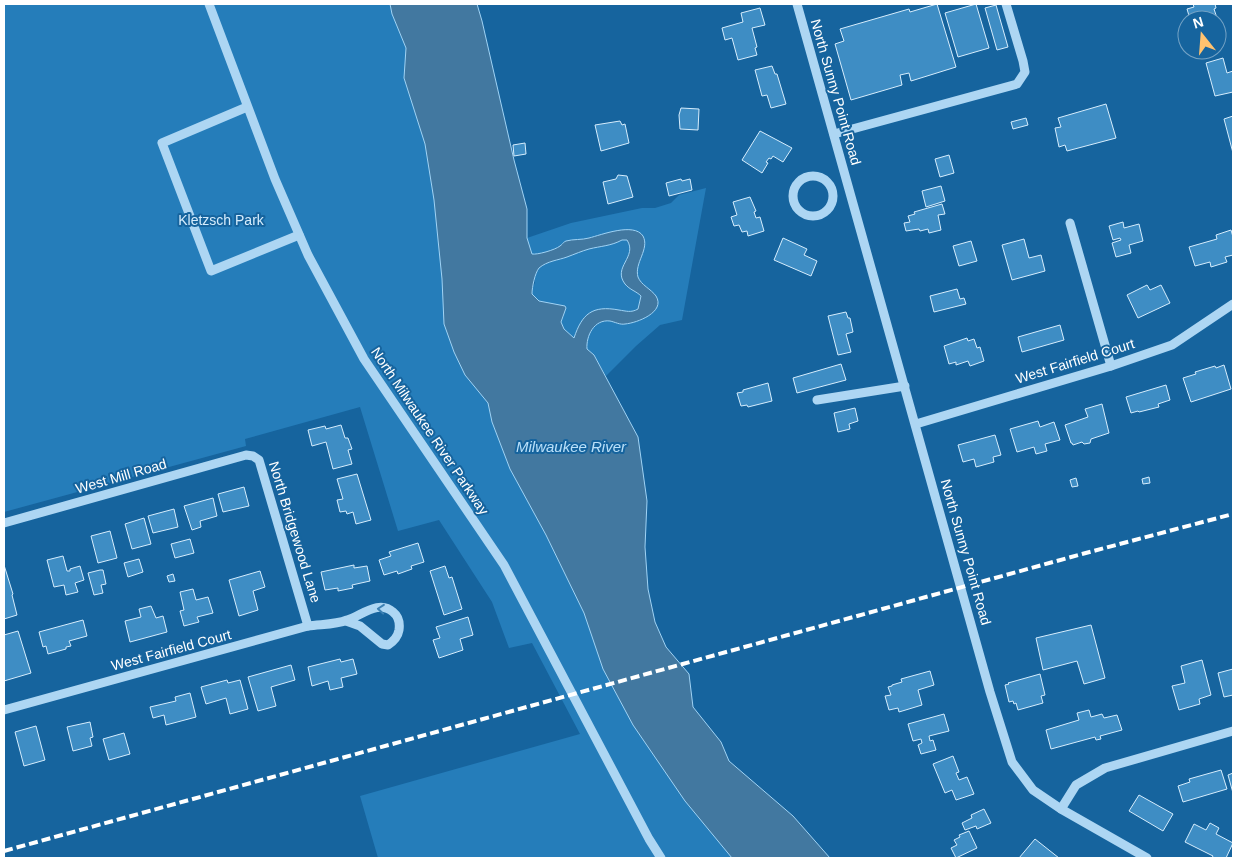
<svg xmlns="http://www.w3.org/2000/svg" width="1237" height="862" viewBox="0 0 1237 862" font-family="Arial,sans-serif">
  <rect width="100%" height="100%" fill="#16649e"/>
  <!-- green -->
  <g fill="#257dba">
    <path d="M4 4H433L627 615 787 858H378L360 796 580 734 532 643 509 648 492 602 439 520 398 531 360 407 245 439 246 446 4 512Z"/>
    <path d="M706 188 682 320 660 325 636 346 606 376 594 355 564 329 561 322 564 315 539 301 532 294V288L535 283 527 238 571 223 642 208H655L671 203 679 195Z"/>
  </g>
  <!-- water -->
  <path fill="#4278a0" stroke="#a0d3f5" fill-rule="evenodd" d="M390 4H477L482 21 514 160 527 209V238L532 254C537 255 555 250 560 246 564 243 562 243 566 241 573 239 582 240 589 238 601 235 634 222 643 236 650 249 634 263 638 277 641 285 651 289 656 296 666 312 637 323 625 324 620 325 615 322 610 321 594 319 586 336 587 349L594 355 638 437 647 501 645 547 648 589 655 622 666 647 689 674 693 707 721 742 729 761 793 816 830 858H732L685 801 633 725 603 669 584 613 546 535 510 469 492 422 488 403 465 375 454 352 444 324 442 279 434 200 425 144 404 78 406 48 392 14ZM622 240H627C638 257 612 267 625 284 630 290 636 291 641 296L638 309C631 313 626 311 619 310 592 305 582 314 574 338L564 329 561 322 566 308 565 306 539 301 532 294C532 287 535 273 539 268 547 261 559 260 567 257 575 254 582 251 589 249 601 246 611 246 622 240Z"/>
  <!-- building -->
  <g fill="#3e8dc4" stroke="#d6edfd">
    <path d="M937 4 956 67 911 81 909 73 900 75 902 85 851 100 835 44 844 41 840 29 909 9 910 12Z"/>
    <path d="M976 4 989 48 958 57 945 13Z"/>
    <path d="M1193 4H1215L1216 8 1214 9 1223 36 1217 38V20H1198L1197 17 1190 19 1187 9 1194 7Z"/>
    <path d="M996 5 1008 47 997 50 985 8Z"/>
    <path d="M760 8 765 25 752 28 757 47 755 48 757 55 738 60 732 38 725 40 722 28 743 22 741 13Z"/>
    <path d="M1223 58 1227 73 1233 71V92L1215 96 1206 63Z"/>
    <path d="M772 66 775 74H777L786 104 771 108 767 95 762 96 755 70Z"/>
    <path d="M1106 104 1116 138 1067 151 1065 145 1059 147 1055 128 1061 127 1058 118Z"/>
    <path d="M681 108 699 109 698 130 680 129 679 115Z"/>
    <path d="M1233 116V153L1224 119Z"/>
    <path d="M1026 118 1028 125 1013 129 1011 122Z"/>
    <path d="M620 121 622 125 625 124 629 143 601 151 595 125Z"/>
    <path d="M760 131 792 148 783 162 773 156 771 159 769 158 766 162 768 163 762 173 742 160Z"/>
    <path d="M525 143 526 154 514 156 513 145Z"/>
    <path d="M949 155 954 173 940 177 935 159Z"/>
    <path d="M618 175 627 176 633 197 608 204 603 182 616 179Z"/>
    <path d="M681 179 682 181 690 179 692 190 669 196 666 183Z"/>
    <path d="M941 186 945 201 926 207 922 191Z"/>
    <path d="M750 197 756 211 754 212 756 218 760 217 764 231 748 236 747 231 742 232 739 225 734 226 731 217 737 215 733 202Z"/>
    <path d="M942 204 945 214 938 215 941 230 929 233 928 229 920 231 919 229 906 231 904 223 910 222 908 216 915 214 914 212Z"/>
    <path d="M1123 222 1124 228 1139 224 1143 241 1129 245 1131 253 1116 257 1112 243 1121 240 1120 238 1113 240 1109 226Z"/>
    <path d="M1231 230 1233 237V255L1225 257 1227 262 1211 267 1210 262 1195 266 1189 247 1217 239 1216 235Z"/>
    <path d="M783 238 807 249 804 255 817 261 811 276 774 260Z"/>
    <path d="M1024 239 1029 258 1041 255 1045 271 1012 280 1002 245Z"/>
    <path d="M971 241 977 261 959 266 953 246Z"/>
    <path d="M1147 285 1150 290 1161 285 1170 303 1138 318 1127 295Z"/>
    <path d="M957 289 960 299 964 298 966 304 934 312 930 296Z"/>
    <path d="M846 312 848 318H850L853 332 846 334 851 352 838 355 828 316Z"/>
    <path d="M1060 325 1064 340 1022 352 1018 337Z"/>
    <path d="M967 338 968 341 974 339 977 348 980 347 984 361 970 366 968 361 956 365V362L949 364 944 346Z"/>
    <path d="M841 364 846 380 797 393 793 378Z"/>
    <path d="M1224 365 1231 389 1191 402 1183 378 1196 374 1195 372 1215 366 1216 368Z"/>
    <path d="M768 383 772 401 748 407 747 405 741 406 737 393 743 392V390Z"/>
    <path d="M1166 385 1170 400 1158 404 1159 407 1139 412 1138 411 1131 413 1126 397Z"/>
    <path d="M1102 404 1109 433 1091 439 1090 443 1084 444 1082 442 1073 445 1072 443H1071L1065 425 1088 417 1085 409Z"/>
    <path d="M855 408 858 421 849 424 850 429 838 432 834 413Z"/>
    <path d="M1038 421 1040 427 1054 422 1060 440 1045 444 1047 451 1036 454 1034 447 1017 452 1010 429Z"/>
    <path d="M341 425 345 438H348L352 449 348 450 352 464 333 469 326 442 312 446 308 430 325 426 326 429Z"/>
    <path d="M995 435 1001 455 993 457 994 462 976 467 974 459 963 462 958 445Z"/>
    <path d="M357 474 371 520 356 524 353 512 347 514 346 511 340 512 337 500 343 499 337 479Z"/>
    <path d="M1149 477 1150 483 1143 484 1142 479Z"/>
    <path d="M1076 478 1078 486 1072 487 1070 480Z"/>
    <path d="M244 487 249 506 223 512 218 494Z"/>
    <path d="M213 498 217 516 200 521 201 527 192 530 184 506Z"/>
    <path d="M174 509 178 527 153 533 148 516Z"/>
    <path d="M144 518 151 544 132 549 125 524Z"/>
    <path d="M110 531 117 558 98 563 91 536Z"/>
    <path d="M190 539 194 553 175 558 171 544Z"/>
    <path d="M418 543 424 562 411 566 412 569 398 574 397 571 384 575 379 560 391 556 389 552Z"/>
    <path d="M63 556 67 571H70V569L80 566 84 580 75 583 78 592 66 595 64 585 54 587 47 560Z"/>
    <path d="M139 559 143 572 128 577 124 563Z"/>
    <path d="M4 565 13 594 12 595 17 615 4 619Z"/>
    <path d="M354 565V568L367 566 370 581 352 585 353 588 338 591V588L325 590 321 572Z"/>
    <path d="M445 566 449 578 452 577 462 609 444 615 430 571Z"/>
    <path d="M100 570H103L106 584 101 585 103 593 94 595 88 573Z"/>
    <path d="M260 571 265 587 253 591 258 610 239 616 229 580Z"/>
    <path d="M173 574 175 581 169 582 167 576Z"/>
    <path d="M193 589 196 600 208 597 213 613 197 617 199 622 184 626 180 611 184 610 180 592Z"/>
    <path d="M151 606 156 618 163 616 167 632 130 642 125 621 141 617 139 609Z"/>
    <path d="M468 617 473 635 460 639 463 650 439 658 433 640 440 638 436 627Z"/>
    <path d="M83 620 87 636 69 641 71 646 66 647V649L48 654 46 646 43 647 39 632Z"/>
    <path d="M1091 625 1105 678 1084 684 1077 661 1043 670 1036 638Z"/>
    <path d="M18 631 31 673 4 681V635Z"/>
    <path d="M340 659 341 662 353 659 357 674 341 678 343 687 330 690 328 681 312 686 308 667Z"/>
    <path d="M1202 660 1211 695 1199 699 1200 704 1179 710 1172 686 1185 683 1181 666Z"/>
    <path d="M291 665 295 680 271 687 276 706 258 711 248 677Z"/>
    <path d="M1233 669V695L1224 697 1218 673Z"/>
    <path d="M930 671 934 685 918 690 922 705 899 712 898 708 889 710 885 696 891 695 888 687 892 686V685L902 682 901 679Z"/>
    <path d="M1040 674 1045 695 1041 696 1043 703 1018 710 1016 703 1014 704 1013 701 1009 702 1005 685 1009 684 1008 683Z"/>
    <path d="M227 680 228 683 240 680 248 709 230 714 226 698 206 704 201 687Z"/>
    <path d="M190 693 196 717 166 725 164 715 153 718 150 707 176 701 175 697Z"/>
    <path d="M1089 710 1091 717 1102 714 1104 718 1117 715 1122 730 1100 736 1101 739 1096 740 1095 737 1051 749 1046 730 1079 720 1077 713Z"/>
    <path d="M944 714 949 731 929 736 930 741 933 740 936 750 921 754 918 745 922 743 921 739 913 741 908 724Z"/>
    <path d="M90 722 93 737 90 738 92 746 73 751 67 727Z"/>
    <path d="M36 726 45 760 24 766 15 732Z"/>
    <path d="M124 733 130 754 109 760 103 739Z"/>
    <path d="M953 756 959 772 956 773 959 780 967 777 974 794 956 800 952 790 945 793 933 764Z"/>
    <path d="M1221 770 1227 789 1183 802 1178 786 1190 782 1189 779Z"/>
    <path d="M1233 773V793L1228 775Z"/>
    <path d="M1139 795 1173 814 1163 831 1129 811Z"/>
    <path d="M984 809 991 823 977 829 976 826 965 830 962 823 972 818 971 815Z"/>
    <path d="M1210 823 1219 828 1216 834 1233 843 1226 858H1212L1213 856 1185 842 1194 824 1206 830Z"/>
    <path d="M969 831 977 848 956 858 951 848 957 845 954 840 960 837 959 835Z"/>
    <path d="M1035 839 1059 858H1019Z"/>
  </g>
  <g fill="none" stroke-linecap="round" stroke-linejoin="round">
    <!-- minor -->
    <g stroke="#add6f3" stroke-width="9">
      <path d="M209 4 275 179 308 255 364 359 504 565 649 839 661 858"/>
      <path d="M797 4 990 692 1012 762 1033 790 1061 809 1147 858"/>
      <path d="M247 107 162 143 211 271 299 235"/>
      <path d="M834 134 1017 84 1025 72 1023 61 1006 4"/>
      <circle cx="813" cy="196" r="20"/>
      <path d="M1070 223 1111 366"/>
      <path d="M817 400 905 386"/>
      <path d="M916 424 1111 366 1172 345 1233 304"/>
      <path d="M4 523 246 455 253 456 259 460 308 626"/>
      <path d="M4 710 308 626C320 624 335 625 347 620 361 616 379 599 393 612 398 616 400 623 399 630 398 636 394 641 388 645L382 644 360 626 346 621"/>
      <path d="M1061 809 1076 785 1105 768 1233 731"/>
    </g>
    <!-- rail -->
    <path stroke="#fff" stroke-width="4" stroke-dasharray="9 4" stroke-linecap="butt" d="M4 851 1082 554 1233 514"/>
  </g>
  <!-- one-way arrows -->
  <defs><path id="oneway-chevron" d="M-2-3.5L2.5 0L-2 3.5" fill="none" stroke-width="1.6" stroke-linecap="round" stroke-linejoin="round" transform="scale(1.25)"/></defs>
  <use stroke="#3c80b3" href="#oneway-chevron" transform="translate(381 609) rotate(-175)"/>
  <g text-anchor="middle" stroke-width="4" stroke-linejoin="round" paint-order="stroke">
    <!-- street labels -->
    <g font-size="14" fill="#fff" stroke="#16649e">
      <text transform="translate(836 92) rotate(74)" y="5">North Sunny Point Road</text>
      <text transform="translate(1075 361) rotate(-17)" y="5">West Fairfield Court</text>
      <text transform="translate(430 431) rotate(56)" y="5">North Milwaukee River Parkway</text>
      <text transform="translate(121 476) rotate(-16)" y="5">West Mill Road</text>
      <text transform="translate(295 532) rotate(73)" y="5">North Bridgewood Lane</text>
      <text transform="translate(966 552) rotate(74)" y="5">North Sunny Point Road</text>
      <text transform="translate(171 650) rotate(-15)" y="5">West Fairfield Court</text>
    </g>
    <!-- park labels -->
    <g font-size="14" fill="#d6edfd" stroke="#16649e">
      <text x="221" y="225">Kletzsch Park</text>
    </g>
    <!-- water labels -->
    <g font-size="15" font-style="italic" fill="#bae0f9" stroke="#16649e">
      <text x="571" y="452">Milwaukee River</text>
    </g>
  </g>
  <!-- border -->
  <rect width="1237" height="862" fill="none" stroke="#ffffff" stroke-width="10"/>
  <!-- north arrow -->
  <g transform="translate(1202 35) rotate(343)"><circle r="24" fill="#16649e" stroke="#73a2c5"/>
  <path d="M0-4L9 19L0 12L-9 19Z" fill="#ffc26f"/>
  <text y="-8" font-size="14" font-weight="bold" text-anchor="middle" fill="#ffffff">N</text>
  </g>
</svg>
